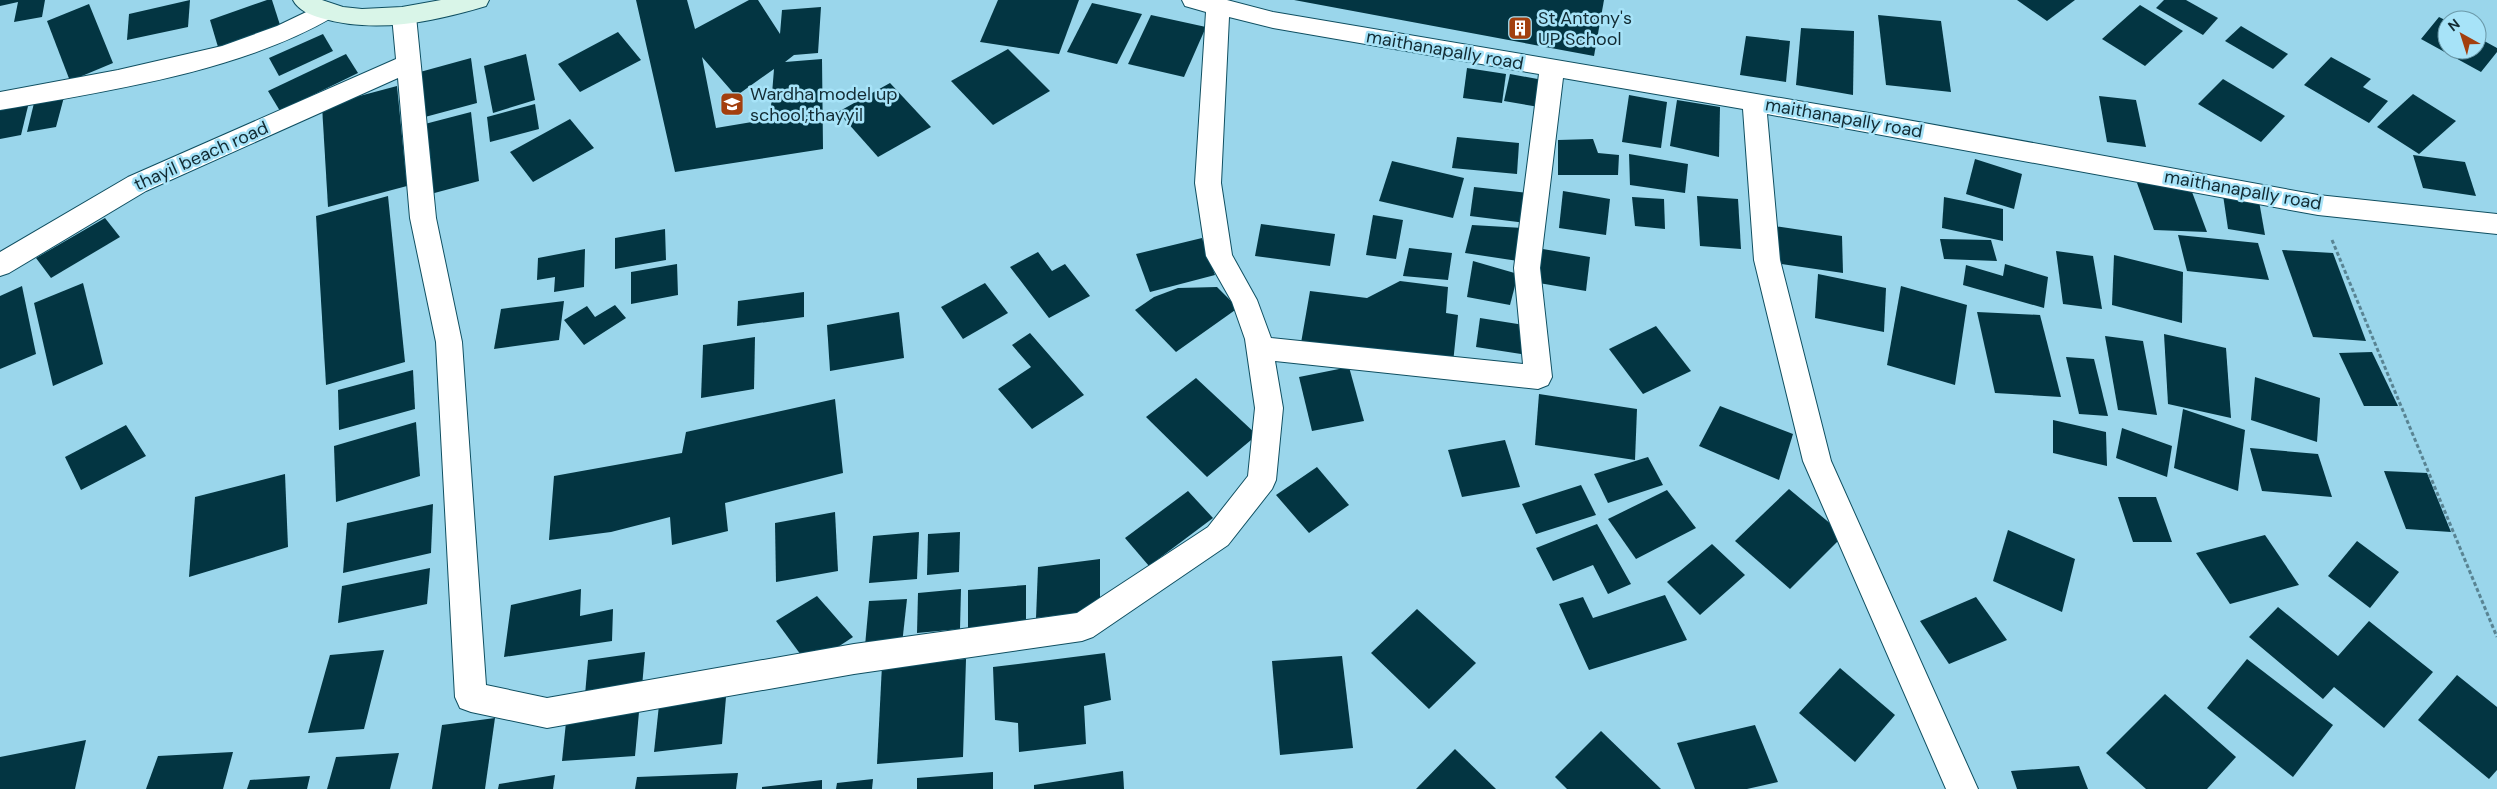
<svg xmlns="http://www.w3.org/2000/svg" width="2497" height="789" viewBox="0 0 2497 789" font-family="'DM Sans',sans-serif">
  <rect width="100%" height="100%" fill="#9ad6eb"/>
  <!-- building -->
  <g fill="#033542" fill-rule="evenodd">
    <path d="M0 0H45L42 17 14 22 18 2 0 6Z"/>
    <path d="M190 0 188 27 127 40 129 14Z"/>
    <path d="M267 0H272L280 25 218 47 210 20Z"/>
    <path d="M636 0H687L695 29 749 0H758L780 34 782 10 821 7 818 53 794 55 785 62 822 59 823 149 675 172ZM702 57 736 96 774 69 770 119 716 128Z"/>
    <path d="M998 0H1079L1059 54 980 42Z"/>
    <path d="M1294 0H1604L1594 56Z"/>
    <path d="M2017 0H2075L2047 21Z"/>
    <path d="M2164 0H2186L2218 18 2203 35 2156 8Z"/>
    <path d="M1092 3 1142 14 1117 64 1067 52Z"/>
    <path d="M89 4 113 63 70 81 47 21Z"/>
    <path d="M2140 5 2183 31 2145 66 2102 39Z"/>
    <path d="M1151 15 1206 27 1184 77 1128 64Z"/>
    <path d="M1878 15 1941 21 1951 92 1886 85Z"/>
    <path d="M2439 17 2447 21V50H2477V37L2497 48V52L2481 72 2421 39Z"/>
    <path d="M2241 26 2288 54 2273 69 2225 41Z"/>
    <path d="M1801 28 1854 31 1853 95 1796 85Z"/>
    <path d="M618 32 641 60 580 92 558 64Z"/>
    <path d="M323 34 333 51 279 76 269 58Z"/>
    <path d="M1746 36 1790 41 1786 82 1740 75Z"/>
    <path d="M1008 49 1050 91 993 125 951 81Z"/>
    <path d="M346 54 358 73 280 111 268 91Z"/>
    <path d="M526 54 535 100 493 113 484 66Z"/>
    <path d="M2331 57 2371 79 2363 87 2388 101 2369 123 2304 85Z"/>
    <path d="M471 58 477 103 425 117 420 72Z"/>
    <path d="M1467 68 1506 74 1502 103 1463 98Z"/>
    <path d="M1510 74 1543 80 1539 107 1504 101Z"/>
    <path d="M2223 79 2285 116 2261 142 2198 104Z"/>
    <path d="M890 83 931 127 878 157 838 112Z"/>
    <path d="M397 86 407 186 328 207 322 106Z"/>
    <path d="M2413 94 2456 121 2419 154 2377 127Z"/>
    <path d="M1629 95 1667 102 1661 148 1622 142Z"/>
    <path d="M2099 96 2136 100 2146 147 2107 142Z"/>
    <path d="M64 97 56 127 27 132 34 103Z"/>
    <path d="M1677 100 1720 107 1719 157 1670 146Z"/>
    <path d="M29 102 21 135 0 139V107Z"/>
    <path d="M535 104 539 129 490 142 487 117Z"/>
    <path d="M471 112 479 181 427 195 421 125Z"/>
    <path d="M570 119 594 148 533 182 510 152Z"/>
    <path d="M1457 137 1519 143 1517 174 1452 168Z"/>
    <path d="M1593 139 1598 153 1619 155 1618 175H1558V140Z"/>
    <path d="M1629 154 1688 164 1685 193 1630 185Z"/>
    <path d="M2413 155 2465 162 2476 196 2423 188Z"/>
    <path d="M1975 159 2022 174 2014 209 1966 194Z"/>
    <path d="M1392 161 1464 178 1453 218 1379 201Z"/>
    <path d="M2137 183 2189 184 2207 232 2154 230Z"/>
    <path d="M1474 187 1528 193 1526 223 1470 216Z"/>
    <path d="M1563 191 1610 199 1606 235 1559 228Z"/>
    <path d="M2223 195 2259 201 2265 235 2228 229Z"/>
    <path d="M388 196 405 362 326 385 316 216Z"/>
    <path d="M1697 196 1738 199 1741 249 1700 246Z"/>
    <path d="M1632 197 1664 199 1665 229 1635 226Z"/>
    <path d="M1944 197 2003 209V241L1942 228Z"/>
    <path d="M1373 215 1403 220 1396 259 1366 255Z"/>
    <path d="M105 218 120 237 51 278 36 258Z"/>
    <path d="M1261 224 1335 234 1330 266 1255 256Z"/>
    <path d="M1472 225 1523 228 1518 261 1465 253Z"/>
    <path d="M1774 226 1842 236 1843 273 1774 263Z"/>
    <path d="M665 229 666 260 615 269V238Z"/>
    <path d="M2178 235 2258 243 2269 280 2187 271Z"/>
    <path d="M1202 238 1215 275 1150 292 1136 254Z"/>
    <path d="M1940 239 1991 240 1997 261 1944 259Z"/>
    <path d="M1409 248 1452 253 1448 280 1403 276Z"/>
    <path d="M1537 248 1590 257 1586 291 1533 282Z"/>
    <path d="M585 249 584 287 554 292 555 277 537 280 538 258Z"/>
    <path d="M2282 250 2333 253 2366 341 2313 337Z"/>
    <path d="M2056 251 2093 256 2102 309 2063 304Z"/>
    <path d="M1038 252 1052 271 1065 264 1090 296 1049 318 1010 267Z"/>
    <path d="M2114 255 2183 272 2182 323 2112 305Z"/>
    <path d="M1473 261 1518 274 1510 305 1467 297Z"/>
    <path d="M677 264 678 295 631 304V272Z"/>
    <path d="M2005 264 2048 277 2044 308 1963 285 1966 265 2003 276Z"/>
    <path d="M1818 274 1886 288 1884 332 1815 318Z"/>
    <path d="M1400 281 1448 287 1446 313 1458 315 1453 363 1301 343 1310 291 1367 298Z"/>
    <path d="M83 283 103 364 53 386 34 303Z"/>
    <path d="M985 283 1008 313 963 339 941 307Z"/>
    <path d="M22 286 36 354 0 369V296Z"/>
    <path d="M1901 286 1967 305 1955 385 1887 365Z"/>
    <path d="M1217 287 1238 308 1176 352 1135 310 1154 297 1178 288Z"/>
    <path d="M804 292V317L737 326 738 301Z"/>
    <path d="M564 301 559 340 494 349 501 309Z"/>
    <path d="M615 305 626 318 584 345 564 320 587 306 595 317Z"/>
    <path d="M899 312 904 358 830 371 827 325Z"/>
    <path d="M1977 312 2040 315 2061 397 1995 393Z"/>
    <path d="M1480 318 1524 325 1521 354 1476 347Z"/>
    <path d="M1656 326 1691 371 1643 394 1609 349Z"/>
    <path d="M1030 333 1084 395 1032 429 998 389 1031 367 1012 345Z"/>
    <path d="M2164 334 2226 348 2231 418 2168 404Z"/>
    <path d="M2105 336 2143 341 2157 415 2118 410Z"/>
    <path d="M755 337 754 389 701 398 703 345Z"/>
    <path d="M2372 352 2398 406H2364L2339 353Z"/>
    <path d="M2066 357 2094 359 2108 416 2079 414Z"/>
    <path d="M1349 367 1364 421 1312 431 1299 377Z"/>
    <path d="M413 370 415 409 339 430 338 390Z"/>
    <path d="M2255 377 2320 398 2317 442 2251 420Z"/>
    <path d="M1196 378 1257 435 1207 477 1146 417Z"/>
    <path d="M1539 394 1637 409 1635 460 1535 445Z"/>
    <path d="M835 399 843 473 725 503 728 531 672 545 670 517 611 532 549 540 554 476 682 453 686 432Z"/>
    <path d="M1720 406 1793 434 1779 480 1699 446Z"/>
    <path d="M2183 409 2245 430 2238 491 2174 468Z"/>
    <path d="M2053 420 2106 432 2107 466 2053 453Z"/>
    <path d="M416 422 420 476 336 502 334 446Z"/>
    <path d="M126 425 146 456 81 490 65 457Z"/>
    <path d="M2122 428 2172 446 2167 477 2116 458Z"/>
    <path d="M1505 440 1520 487 1462 497 1448 450Z"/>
    <path d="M2250 448 2318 454 2332 497 2262 491Z"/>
    <path d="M1648 457 1663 485 1608 503 1594 474Z"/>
    <path d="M1317 467 1349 505 1309 533 1276 495Z"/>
    <path d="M2384 471 2427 473 2451 532 2406 529Z"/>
    <path d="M285 474 288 547 189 577 195 497Z"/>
    <path d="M1581 485 1596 515 1536 534 1522 504Z"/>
    <path d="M1789 489 1844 535 1790 589 1735 541Z"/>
    <path d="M1667 490 1696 528 1636 559 1608 519Z"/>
    <path d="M1188 491 1213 518 1149 566 1125 538Z"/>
    <path d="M2118 497H2156L2172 542H2133Z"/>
    <path d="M433 504 431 553 343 573 347 523Z"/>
    <path d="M835 512 838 571 776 582 775 523Z"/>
    <path d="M1597 524 1631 584 1608 594 1593 565 1553 581 1536 548Z"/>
    <path d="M2008 530 2075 559 2062 612 1993 581Z"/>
    <path d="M919 532 917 579 869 583 873 536Z"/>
    <path d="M960 532 959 572 927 575 928 534Z"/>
    <path d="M2265 535 2299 585 2230 604 2196 553Z"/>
    <path d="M2357 541 2399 572 2370 608 2328 576Z"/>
    <path d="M1712 544 1745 575 1700 615 1667 582Z"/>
    <path d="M1100 559V610L1036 618 1038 567Z"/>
    <path d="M430 568 427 604 338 623 342 586Z"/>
    <path d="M1026 585V625L968 631V590Z"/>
    <path d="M581 589 580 616 613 609 612 641 504 657 511 605Z"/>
    <path d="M961 589 960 629 917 633 918 593Z"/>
    <path d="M1665 595 1687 640 1589 670 1559 604 1583 597 1593 618Z"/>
    <path d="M817 596 853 637 809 666 776 621Z"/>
    <path d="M1976 597 2007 640 1949 664 1920 621Z"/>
    <path d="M907 599 902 644 865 646 869 601Z"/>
    <path d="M2278 607 2338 656 2369 621 2433 672 2384 728 2334 687 2323 699 2249 637Z"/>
    <path d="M1417 609 1476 663 1429 709 1371 653Z"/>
    <path d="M384 650 364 729 308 733 330 655Z"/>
    <path d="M645 652 642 687 585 695 588 660Z"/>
    <path d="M1105 653 1111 700 1084 706 1086 744 1019 752 1018 723 995 720 993 667Z"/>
    <path d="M1342 656 1353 748 1280 755 1272 661Z"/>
    <path d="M966 659 963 757 877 764 882 665Z"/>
    <path d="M2247 659 2333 725 2293 777 2207 708Z"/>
    <path d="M1840 668 1895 715 1855 762 1799 713Z"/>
    <path d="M2457 675 2497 707V770L2489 779 2418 720Z"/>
    <path d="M2165 694 2236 757 2207 789H2146L2106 753Z"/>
    <path d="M726 697 722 744 654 752 659 705Z"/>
    <path d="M639 712 635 756 562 761 566 722Z"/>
    <path d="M495 718 485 789H432L442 725Z"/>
    <path d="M1755 725 1778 782 1747 789H1695L1677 743Z"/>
    <path d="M1601 731 1661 789H1567L1555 777Z"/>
    <path d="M86 740 75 789H0V757Z"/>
    <path d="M1455 749 1496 789H1416Z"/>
    <path d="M233 752 223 789H146L158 756Z"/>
    <path d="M399 753 390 789H327L336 757Z"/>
    <path d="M2079 766 2088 789H2017L2011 771Z"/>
    <path d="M1123 771 1124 789H1034V785Z"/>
    <path d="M993 772V789H917V778Z"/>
    <path d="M738 773 736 789H635L637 777Z"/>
    <path d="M555 775 553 789H498L499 784Z"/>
    <path d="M310 776 307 789H247L250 780Z"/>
    <path d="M873 779 872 789H836L837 783Z"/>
    <path d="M822 780V789H762V787Z"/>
  </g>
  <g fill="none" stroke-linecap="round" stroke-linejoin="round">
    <!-- street casing -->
    <g stroke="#0f4f61" stroke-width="2">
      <g id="street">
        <path d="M1182 0H1227L1273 12 1869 113 2318 195 2497 214V234L2318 215 1767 114 1780 260 1831 461 1978 789H1946L1803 461 1754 260 1743 109 1563 78 1540 268 1552 377 1548 385 1538 389 1275 361 1283 408 1276 480 1272 489 1228 545 1093 637 1082 641 854 674 547 728 471 712 460 708 455 697 436 342 410 218 398 78 146 191 9 273 0 276V252L128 177 396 59 392 16 396 10 404 8 412 10 416 16 436 218 462 342 486 685 547 698 854 644 1077 613 1208 527 1248 476 1255 408 1245 339 1232 302 1206 256 1195 183 1206 12 1185 6ZM1229 17 1273 28 1539 74 1514 268 1523 364 1271 338 1257 300 1232 255 1221 183Z"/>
        <path d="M325 3 333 5 337 11 333 17C239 72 107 91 0 110V92L118 70 222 46 277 26Z"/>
      </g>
    </g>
    <!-- secondary casing -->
    <g stroke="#0f4f61" stroke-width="2">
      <path id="secondary" d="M293 0H322L343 7 362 9 402 7 441 0H489L486 6C433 22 375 34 321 18 310 15 298 10 293 0Z"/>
    </g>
    <!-- path -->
    <path stroke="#598493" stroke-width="3" stroke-dasharray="4 2.5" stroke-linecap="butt" d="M2332 240 2497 637"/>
    <!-- street -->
    <use href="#street" fill="#fff" fill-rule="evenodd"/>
    <!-- secondary -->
    <use href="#secondary" fill="#d9f5e8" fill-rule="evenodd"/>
  </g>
  <!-- icons -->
  <defs>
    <g id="building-square" transform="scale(1.25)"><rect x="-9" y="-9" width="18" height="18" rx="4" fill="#a33f0e" stroke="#a7e3f8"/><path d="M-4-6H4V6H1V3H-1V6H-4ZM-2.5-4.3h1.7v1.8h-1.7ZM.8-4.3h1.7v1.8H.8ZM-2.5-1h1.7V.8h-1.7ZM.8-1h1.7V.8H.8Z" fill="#fff"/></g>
    <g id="school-square" transform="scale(1.25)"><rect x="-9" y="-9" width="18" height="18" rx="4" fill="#a33f0e" stroke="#a7e3f8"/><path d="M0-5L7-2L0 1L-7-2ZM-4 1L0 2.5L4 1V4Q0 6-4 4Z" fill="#fff"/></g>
  </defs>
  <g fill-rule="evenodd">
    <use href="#building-square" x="1520" y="28"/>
    <use href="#school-square" x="732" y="104"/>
  </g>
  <g text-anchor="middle" stroke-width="5" stroke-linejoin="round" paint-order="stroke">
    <!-- poi labels -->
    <g font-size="18" fill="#122b33" stroke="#a7e3f8" text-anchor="start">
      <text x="1538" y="24">St Antony's<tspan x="1538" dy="21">UP School</tspan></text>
      <text x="750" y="100">Wardha model up<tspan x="750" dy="21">school,thayyil</tspan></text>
    </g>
    <!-- street labels -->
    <g font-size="18" fill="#122b33" stroke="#a7e3f8">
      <text transform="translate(1445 50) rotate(10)" y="6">maithanapally road</text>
      <text transform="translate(1844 118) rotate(10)" y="6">maithanapally road</text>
      <text transform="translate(201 156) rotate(-24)" y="6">thayil beach road</text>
      <text transform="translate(2243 190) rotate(10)" y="6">maithanapally road</text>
    </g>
  </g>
  <!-- north arrow -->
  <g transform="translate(2462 35) rotate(321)"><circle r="24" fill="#a7e3f8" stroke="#6b99a9"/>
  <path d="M0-4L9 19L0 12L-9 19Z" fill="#a33f0e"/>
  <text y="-8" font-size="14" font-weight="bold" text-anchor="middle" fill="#122b33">N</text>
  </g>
</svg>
